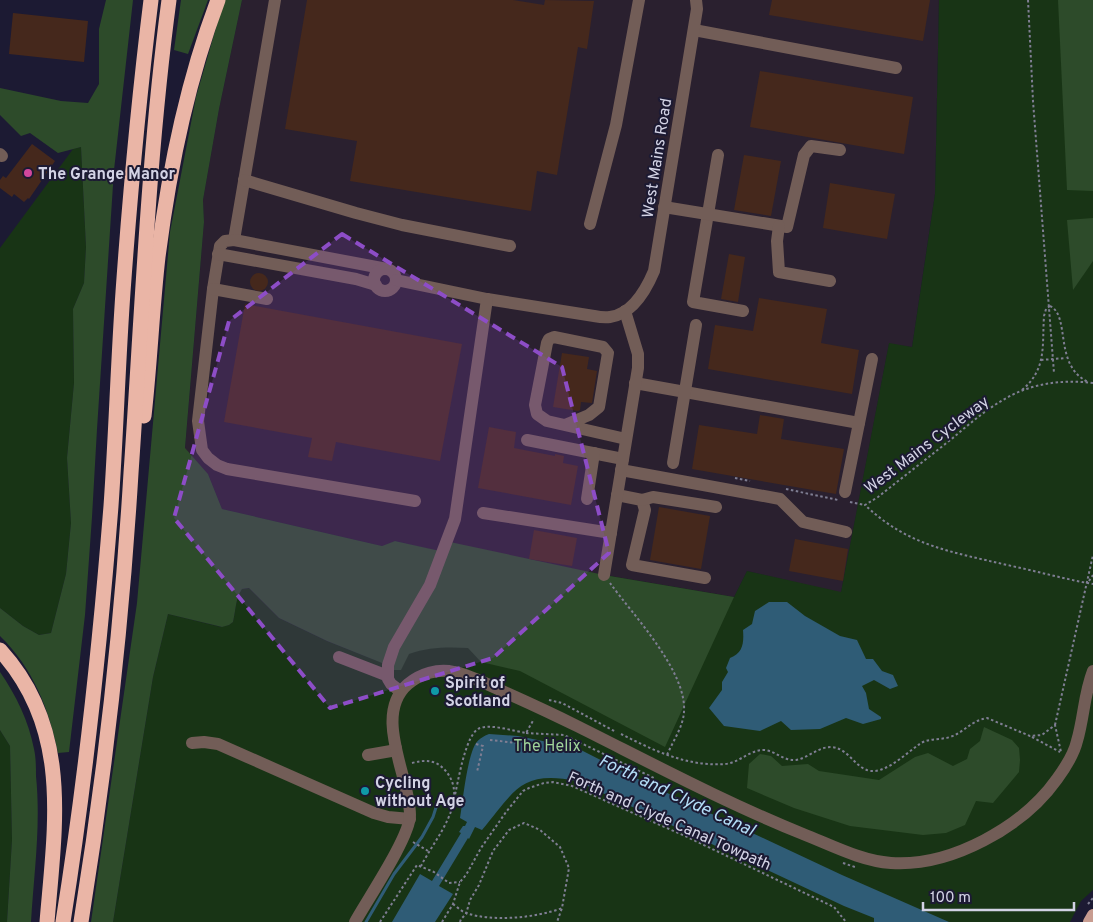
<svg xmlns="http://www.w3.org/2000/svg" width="1093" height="922" viewBox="0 0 1093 922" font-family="Overpass,sans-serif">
  <rect width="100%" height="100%" fill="#1c1a33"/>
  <!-- industrial -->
  <path fill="#2a202f" d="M242 0H939L935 194 912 347 889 344 841 593 747 571 734 597 604 575 446 553 396 541 382 546 222 509 208 474 185 449 204 222 203 200 219 109Z"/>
  <!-- green -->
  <g fill="#183415">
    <path d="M939 0H1093V890L1081 901 1070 922H113L153 677 168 614 221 627 229 625 233 622C236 610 235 600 242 589L249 588 279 618 327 641 388 665 390 657 604 575 734 597 747 571 841 592 889 343 912 347 935 194Z"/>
    <path d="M81 147 86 247 84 283 73 309 74 383 67 458 71 523 66 574 51 633 39 635 23 626 0 608V248L73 149Z"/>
    <path d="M0 730 10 746 12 840 7 922H0Z"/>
  </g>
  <!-- forest -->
  <g fill="#2d4b2a">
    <path d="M106 0H133L114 170 97 429 92 517 85 615 69 752 58 753C49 709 33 668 0 636V608L23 626 39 635 51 633 66 574 71 523 67 458 74 383 73 309 84 283 86 247 81 147 58 153 30 133 21 136 0 115V88L61 101 88 103 99 84V29Z"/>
    <path d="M181 0H208L188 54 174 50Z"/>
    <path d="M224 0H242L219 109 203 200 204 222 185 448 208 474 222 509 382 546 395 541 440 551 450 542 604 575 734 597 665 747 520 671 481 662 468 648C447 647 429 647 409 654L401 670H394L392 667 327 641 279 618 249 588 242 589C235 600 236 610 233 622L229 625 222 627 168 614 153 677 113 922H91L137 603 170 232 196 97Z"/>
    <path d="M1058 0H1093V191L1067 190Z"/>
    <path d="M1093 218V261L1073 290 1067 220Z"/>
    <path d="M0 672C16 695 29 722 34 749 36 758 36 767 36 776 41 825 34 873 31 922H7L12 840 10 746 0 730Z"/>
    <path d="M984 727 1012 740 1019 748 1020 760 1019 772 993 803 976 801 965 825 946 833 923 835 850 826 794 808 747 788 749 764 760 754 771 756 782 766 808 764 819 771 879 780 915 757 928 753 953 766 967 759 970 749 980 741Z"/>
  </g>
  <!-- water -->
  <g fill="#2f5c76">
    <path d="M769 602H787L805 616 840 636 857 640 866 659H873L882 671 893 675 898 686 890 689 874 680 862 686 866 693 869 709 881 717V719L863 724 846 718 820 729 791 730 781 721 760 731 724 726 709 708 722 690V682L728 672 726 668 730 658C743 653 744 643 743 630L752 624 755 611Z"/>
    <path d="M489 734 518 736 577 748 646 783 842 875 949 922H874V918L844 906 577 781C520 770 515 791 482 830L475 827 469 839 468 838 439 886 453 894 435 922H392L420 874 432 881 461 833 459 832 463 826H465L467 822 460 818C463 800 467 757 476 743 480 738 484 736 489 734Z"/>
  </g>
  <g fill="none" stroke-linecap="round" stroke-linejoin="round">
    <!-- stream -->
    <path stroke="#2f5c76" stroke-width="3" d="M366 922 394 874 422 837 433 817 439 798"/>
  </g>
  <!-- building -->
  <g fill="#45281c">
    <path d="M307 0H513L544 5 545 0 594 1 587 49 578 47 557 175 537 171 531 211 350 181 357 141 285 129Z"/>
    <path d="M772 0H930L923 41 769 15Z"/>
    <path d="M13 13 88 21 84 62 9 54Z"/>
    <path d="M760 71 913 97 904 154 750 127Z"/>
    <path d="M32 144 55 161 29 199 28 198 24 202 14 194 12 197 0 188V180L3 176 6 178Z"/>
    <path d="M744 155 781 161 771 216 734 210Z"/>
    <path d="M830 183 895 194 887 239 823 228Z"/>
    <path d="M729 254 745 257 738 302 721 299Z"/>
    <circle cx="259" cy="282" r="9"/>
    <path d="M759 298 827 309 821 343 859 350 852 394 708 369 715 325 753 331Z"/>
    <path d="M245 304 462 344 440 461 336 442 332 461 308 457 312 438 224 422Z"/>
    <path d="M562 353 589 357 587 369 597 371 592 403 581 402 580 410 578 411 553 407Z"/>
    <path d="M760 415 784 419 781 439 844 449 836 494 692 469 699 425 757 434Z"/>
    <path d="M489 427 516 432 514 448 555 456V454L564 456 563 463 578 466 571 505 478 488Z"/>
    <path d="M659 507 710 516 701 569 650 560Z"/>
    <path d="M534 530 577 538 572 566 529 559Z"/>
    <path d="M795 539 848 549 843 581 789 571Z"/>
  </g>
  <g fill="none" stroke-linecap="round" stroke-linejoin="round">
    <!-- path -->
    <g stroke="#7f7e93" stroke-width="2" stroke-dasharray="2.5 2.5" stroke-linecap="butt">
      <path d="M1028 0 1033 101 1054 373"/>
      <path d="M1050 306C1071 316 1053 365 1088 382"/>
      <path d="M1041 360 1066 358"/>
      <path d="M1093 383C1069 380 1043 382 1021 391 996 401 974 420 954 437 929 457 903 477 878 497L865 505C908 546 952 552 1007 565 1036 571 1064 579 1093 584"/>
      <path d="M1022 390C1047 369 1042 346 1044 316L1046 309 1050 306"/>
      <path d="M735 478 750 481"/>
      <path d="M786 489 838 500"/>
      <path d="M850 502 865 505"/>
      <path d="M1089 581 1093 575"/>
      <path d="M610 583C633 615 687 671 684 712 683 727 673 741 667 755"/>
      <path d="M549 700 562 703 616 732"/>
      <path d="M1055 725 1093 555"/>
      <path d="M526 733 564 735 656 779"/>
      <path d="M621 734C653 750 687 767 725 764 739 763 749 750 764 750 776 751 783 761 796 760 808 758 818 747 831 747 852 748 857 777 880 770 895 765 908 752 921 743 930 738 941 740 950 737 965 732 970 721 987 718L1030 736 1042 735 1055 725 1061 752"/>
      <path d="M1032 737 1060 752"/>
      <path d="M490 740 517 743 518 736"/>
      <path d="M476 744 483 746 477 772"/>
      <path d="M412 763C424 760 434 759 444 769 472 799 435 838 421 866"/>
      <path d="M454 799C458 784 465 733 480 728 493 724 513 731 526 733L534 719"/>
      <path d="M413 842 428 851"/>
      <path d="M843 863 855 867"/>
      <path d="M453 904C457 907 461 911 466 913 492 922 536 918 562 908"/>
      <path d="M1088 904 1093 898"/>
      <path d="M380 922 417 865 434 872 449 883 460 882"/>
      <path d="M442 922 453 904 460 882 466 875 481 848 506 812 523 791 529 788 544 783 553 782 572 786 685 836 834 907 846 922"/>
      <path d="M460 922 461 919 466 914 470 900 479 885 493 851 509 830 524 823 540 830 560 847 569 868 562 908 557 922"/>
    </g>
    <!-- minor -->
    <g stroke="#725d57" stroke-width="12">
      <path d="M275 0 234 240 225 241 220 246 213 289 198 421 202 450 208 458 217 465 227 469 415 501"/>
      <path d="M694 30 896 68"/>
      <path d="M0 154 2 156"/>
      <path d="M718 155 693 302 743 311"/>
      <path d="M244 180 356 213 402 225 510 246"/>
      <path d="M664 207 787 227 804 155 811 146 840 150"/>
      <path d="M590 224 616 125 639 0"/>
      <path d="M779 226 777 241 779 272 830 281"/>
      <path d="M234 240 387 269"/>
      <path d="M218 254 356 279 376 285"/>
      <circle cx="385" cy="280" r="11"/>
      <path d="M396 280 487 299 594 316C599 317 604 318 610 317 633 314 646 290 654 271L697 9 696 0"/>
      <path d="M213 289 267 299"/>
      <path d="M635 383 859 423"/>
      <path d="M565 425 589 415 599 407 608 353 603 347 554 337 549 339 547 343 535 405 537 414 547 421 626 439"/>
      <path d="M527 440 623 459"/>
      <path d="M673 463 696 325"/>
      <path d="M621 470 780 499 803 522 846 532"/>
      <path d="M845 492 872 359"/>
      <path d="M617 495 642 500 645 510 632 565 705 578"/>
      <path d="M587 499 594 453"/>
      <path d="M642 500 653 497 716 507"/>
      <path d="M483 513 611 533"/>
      <path d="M604 575 638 368V354L625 311"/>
      <path d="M339 657 388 676"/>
      <path d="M400 691 391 684 388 679V665L394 647 430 585 455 519 487 299"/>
      <path d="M192 743 204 742 218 744 374 813 388 817 410 819"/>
      <path d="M368 755 391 751 396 748"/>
      <path d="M355 922C367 900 410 837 410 815 410 777 372 715 408 684 420 674 438 668 454 672 469 675 485 683 500 690 527 702 553 714 579 727 653 764 726 803 803 834 831 845 861 861 891 863 951 867 1023 827 1057 779 1065 768 1074 754 1077 741 1084 717 1084 694 1093 671"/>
    </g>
    <!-- major -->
    <path stroke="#c89c90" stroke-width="12" d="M1089 922 1093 915"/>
    <!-- highway -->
    <g stroke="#eab5a6" stroke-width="15">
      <path d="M144 416C150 363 152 310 158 257 169 170 187 82 218 0"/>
      <path d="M0 650C72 729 55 825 47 922"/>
      <path d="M63 922C85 784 100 645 111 506 116 435 118 363 123 292 130 194 139 97 151 0"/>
      <path d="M81 922C105 774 122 623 131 473 142 315 148 157 169 0"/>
    </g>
  </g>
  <!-- marked area -->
  <path fill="#8d4dc7" fill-opacity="0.2" stroke="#8d4dc7" stroke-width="4" stroke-dasharray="10 6" stroke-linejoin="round" d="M342 234 562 367 609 553 493 658 330 708 174 518 229 321Z"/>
  <!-- markers -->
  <circle fill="#d1479c" stroke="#1c1a33" stroke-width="2" cx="28" cy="173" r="5"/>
  <g fill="#0f9aa8" stroke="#1c1a33" stroke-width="2">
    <circle cx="435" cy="691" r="5"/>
    <circle cx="365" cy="791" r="5"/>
  </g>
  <g text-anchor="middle" stroke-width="4" stroke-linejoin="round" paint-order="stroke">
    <!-- street labels -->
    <g font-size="16" fill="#d3d3e5" stroke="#1c1a33">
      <text transform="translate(656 158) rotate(-81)" y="6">West Mains Road</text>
      <text transform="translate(926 444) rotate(-37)" y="6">West Mains Cycleway</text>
      <text transform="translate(670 820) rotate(24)" y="6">Forth and Clyde Canal Towpath</text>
    </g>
    <!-- poi labels -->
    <g font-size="16" font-weight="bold" fill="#d3d3e5" stroke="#1c1a33" text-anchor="start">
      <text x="38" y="179">The Grange Manor</text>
      <text x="445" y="688">Spirit of<tspan x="445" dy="18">Scotland</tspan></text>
      <text x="375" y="788">Cycling<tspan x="375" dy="18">without Age</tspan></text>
    </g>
    <!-- park labels -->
    <g font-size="16" fill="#9fd399" stroke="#1c1a33">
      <text x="547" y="751">The Helix</text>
    </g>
    <!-- water labels -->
    <g font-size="18" font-style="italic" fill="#b2dcf6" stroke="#1c1a33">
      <text transform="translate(677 795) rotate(25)" y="6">Forth and Clyde Canal</text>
    </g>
  </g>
  <!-- scale -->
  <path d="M923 902v8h151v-8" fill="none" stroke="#d3d3e5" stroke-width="2.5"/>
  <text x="930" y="902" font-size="15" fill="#d3d3e5" stroke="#1c1a33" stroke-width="4" paint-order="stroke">100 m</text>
</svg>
